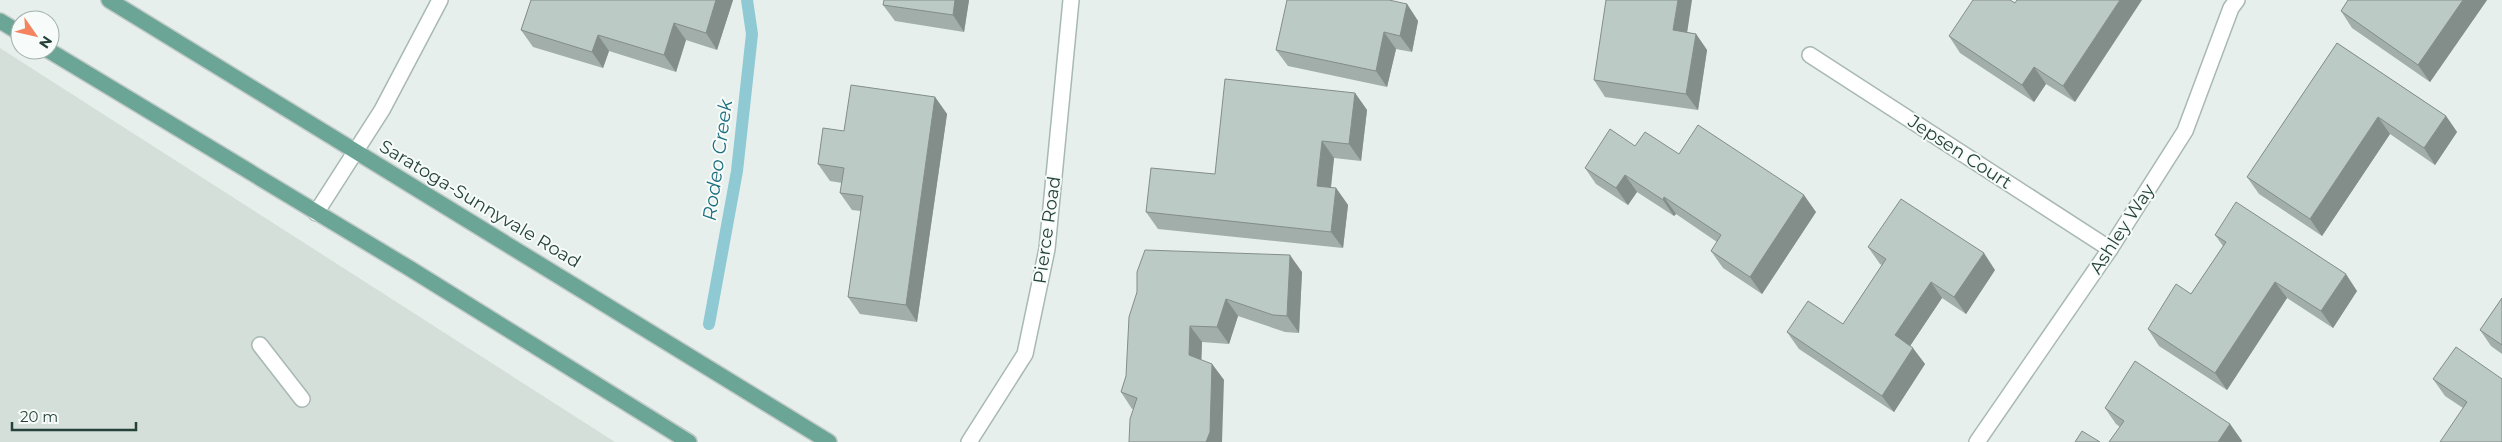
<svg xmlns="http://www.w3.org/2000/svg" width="2502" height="442" viewBox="0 0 2502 442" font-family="Montserrat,sans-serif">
  <rect width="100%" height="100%" fill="#e6efeb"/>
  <!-- built -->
  <path fill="#d4dfda" d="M0 48 615 442H0Z"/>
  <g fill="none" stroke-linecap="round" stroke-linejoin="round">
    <!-- stream -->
    <path stroke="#8ec9d4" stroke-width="12" d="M709 324 737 171 752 34 747 0"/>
    <!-- minor casing -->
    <g stroke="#a8b8b2" stroke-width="18">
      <g id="minor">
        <path d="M1810 55 2110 249"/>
        <path d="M316 213 382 110 440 0"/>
        <path d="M260 345 302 399"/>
        <path d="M969 442 1025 354 1047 249 1071 0"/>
        <path d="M1977 442 2110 249 2185 131 2231 8 2237 0"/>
      </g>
    </g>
    <!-- major casing -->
    <g stroke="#c2cac8" stroke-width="18">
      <g id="major">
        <path d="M109 0 829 442"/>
        <path d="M0 21 20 33"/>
        <path d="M48 50 409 268 689 442"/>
      </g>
    </g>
    <!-- minor -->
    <use href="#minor" stroke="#fff" stroke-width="15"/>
    <!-- major -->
    <use href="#major" stroke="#6aa596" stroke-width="15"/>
  </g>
  <!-- wall -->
  <g fill="#a1aea9">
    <path d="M531 0H733L717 50 686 40 676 72 609 51 603 68 533 47 521 30Z"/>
    <path d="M969 0 964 32 895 21 883 5Z"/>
    <path d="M2348 0H2487L2430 82 2352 28 2341 11Z"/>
    <path d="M2015 3 2075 102 2046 84 2034 102 1960 53 1949 36Z"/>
    <path d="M1407 4 1418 21 1412 52 1396 49 1387 87 1288 66 1276 50Z"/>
    <path d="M1687 32 1696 34 1707 50 1698 110 1605 97 1594 80Z"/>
    <path d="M2337 43 2446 116 2457 132 2435 165 2390 134 2322 236 2259 194 2247 177Z"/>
    <path d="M1355 93 1367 110 1361 161 1334 158 1331 188H1336L1348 205 1343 248 1158 229 1146 212 1215 174Z"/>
    <path d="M935 97 947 114 917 322 860 314 848 297 861 211 852 210 840 193 842 183 830 181 818 164 844 131Z"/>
    <path d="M1635 146 1679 154 1816 212 1762 294 1723 268 1711 251 1717 242 1676 214 1674 216 1637 192 1628 205 1596 184 1585 168Z"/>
    <path d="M2215 235 2357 291 2333 328 2287 298 2227 390 2159 346 2148 329 2191 294 2223 246Z"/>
    <path d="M1868 247 1995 270 1966 314 1942 298 1910 346 1925 364 1894 412 1799 349 1787 332 1843 324 1882 265 1880 264Z"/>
    <path d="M1302 272 1299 333 1285 332 1238 316 1229 344 1202 342 1201 360 1212 364 1224 380 1132 409 1121 392 1126 376 1137 292Z"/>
    <path d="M2502 298V354L2491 346 2480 330Z"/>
    <path d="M2433 379H2502L2463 408 2445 396Z"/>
    <path d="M2105 408 2230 424 2242 441 2241 442H2109L2120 427 2116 424Z"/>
  </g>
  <!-- shaded-wall -->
  <g fill="#838d89">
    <path d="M716 0H733L717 50 706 33Z"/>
    <path d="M955 0H969L964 32 953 15Z"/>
    <path d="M1678 0H1692L1685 47 1673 30Z"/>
    <path d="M2120 0H2142L2075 102 2063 86Z"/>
    <path d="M2463 0H2487L2430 82 2418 65Z"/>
    <path d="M1407 4 1418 21 1412 52 1400 36Z"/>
    <path d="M674 23 686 40 676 72 664 55Z"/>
    <path d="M1384 32 1396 49 1387 87 1376 71Z"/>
    <path d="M1696 34 1707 50 1698 110 1686 94Z"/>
    <path d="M598 35 609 51 603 68 592 52Z"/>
    <path d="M2034 67 2046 84 2034 102 2022 85Z"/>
    <path d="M1355 93 1367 110 1361 161 1349 144Z"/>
    <path d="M935 97 947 114 917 322 906 305Z"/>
    <path d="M2446 116 2457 132 2435 165 2424 148Z"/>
    <path d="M2378 117 2390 134 2322 236 2310 219Z"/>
    <path d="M1322 141 1334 158 1329 203 1317 186Z"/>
    <path d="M1625 175 1637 192 1628 205 1616 188Z"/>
    <path d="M1336 188 1348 205 1343 248 1331 232Z"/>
    <path d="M1804 195 1816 212 1762 294 1750 277Z"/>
    <path d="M1664 197 1676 214 1674 216 1663 200Z"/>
    <path d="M1984 253 1995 270 1966 314 1954 297Z"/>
    <path d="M1290 255 1302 272 1299 333 1287 316Z"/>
    <path d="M2346 274 2357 291 2333 328 2321 311Z"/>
    <path d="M1931 282 1942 298 1906 352 1895 335Z"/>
    <path d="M2275 282 2287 298 2227 390 2215 373Z"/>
    <path d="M1226 299 1238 316 1229 344 1217 327Z"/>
    <path d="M1190 326 1202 342 1201 372 1189 355Z"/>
    <path d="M1913 348 1925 364 1894 412 1882 396Z"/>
    <path d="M1212 364 1224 380 1222 442H1206Z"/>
    <path d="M2230 424 2242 441 2241 442H2218Z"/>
  </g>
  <!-- building -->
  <g fill="#bbcac4" stroke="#838d89">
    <path d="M531 0H716L706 33 674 23 664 55 598 35 592 52 521 30Z"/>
    <path d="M884 0H955L953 15 883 5Z"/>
    <path d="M1287 0H1389L1407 4 1400 36 1384 32 1376 71 1276 50Z"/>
    <path d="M1606 0H1678L1673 30 1696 34 1686 94 1594 80Z"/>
    <path d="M1973 0H2010L2015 3 2017 0H2120L2063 86 2034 67 2022 85 1949 36Z"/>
    <path d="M2348 0H2463L2418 65 2341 11Z"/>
    <path d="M2337 43 2446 116 2424 148 2378 117 2310 219 2247 177Z"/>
    <path d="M1225 79 1355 93 1349 144 1322 141 1317 186 1336 188 1331 232 1146 212 1151 168 1215 174Z"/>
    <path d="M851 85 935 97 906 305 848 297 863 196 840 193 844 168 818 164 823 128 844 131Z"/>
    <path d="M1698 125 1804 195 1750 277 1711 251 1721 235 1664 197 1663 200 1625 175 1616 188 1585 168 1610 129 1635 146 1645 132 1679 154Z"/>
    <path d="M1901 199 1984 253 1954 297 1931 282 1895 335 1913 348 1882 396 1787 332 1808 301 1843 324 1886 259 1868 247Z"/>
    <path d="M2236 202 2346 274 2321 311 2275 282 2215 373 2148 329 2176 284 2191 294 2226 242 2215 235Z"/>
    <path d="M1145 250 1290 255 1287 316 1273 315 1226 299 1217 327 1190 326 1189 355 1212 364 1210 432 1206 442H1129L1130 419 1137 398 1121 392 1126 376 1129 317 1137 292V272Z"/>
    <path d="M2502 298V345L2480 330Z"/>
    <path d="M2456 347 2502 379V442H2440L2467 402 2433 379Z"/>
    <path d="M2135 361 2230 424 2218 442H2109L2124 421 2105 408Z"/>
    <path d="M2082 431 2100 442H2075Z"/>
  </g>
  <g text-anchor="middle" stroke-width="4" stroke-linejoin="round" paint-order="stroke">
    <!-- street labels -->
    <g font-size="18" fill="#24423a" stroke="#f7fbf9">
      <text transform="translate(1960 152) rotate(33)" y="6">Jepsen Court</text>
      <text transform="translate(480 204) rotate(31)" y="6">Saratoga-Sunnyvale Road</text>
      <text transform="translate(2122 229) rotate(-57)" y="6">Ashley Way</text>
      <text transform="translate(1047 230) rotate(-82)" y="6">Pierce Road</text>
    </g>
    <!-- water labels -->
    <g font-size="19" font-style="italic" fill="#1c6f80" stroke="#f7fbf9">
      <text transform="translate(717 160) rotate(-82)" y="7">Rodeo Creek</text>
    </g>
  </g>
  <!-- north arrow -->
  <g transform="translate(35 35) rotate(124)"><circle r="24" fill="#f7fbf9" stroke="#a3b1ad"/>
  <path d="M0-4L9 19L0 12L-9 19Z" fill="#f4845f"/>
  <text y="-8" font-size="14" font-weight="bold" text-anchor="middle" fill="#24423a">N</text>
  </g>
  <!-- scale -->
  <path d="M12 422v8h124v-8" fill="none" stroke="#24423a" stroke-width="2.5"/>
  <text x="20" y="422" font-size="15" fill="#24423a" stroke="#f7fbf9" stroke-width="4" paint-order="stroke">20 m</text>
</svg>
